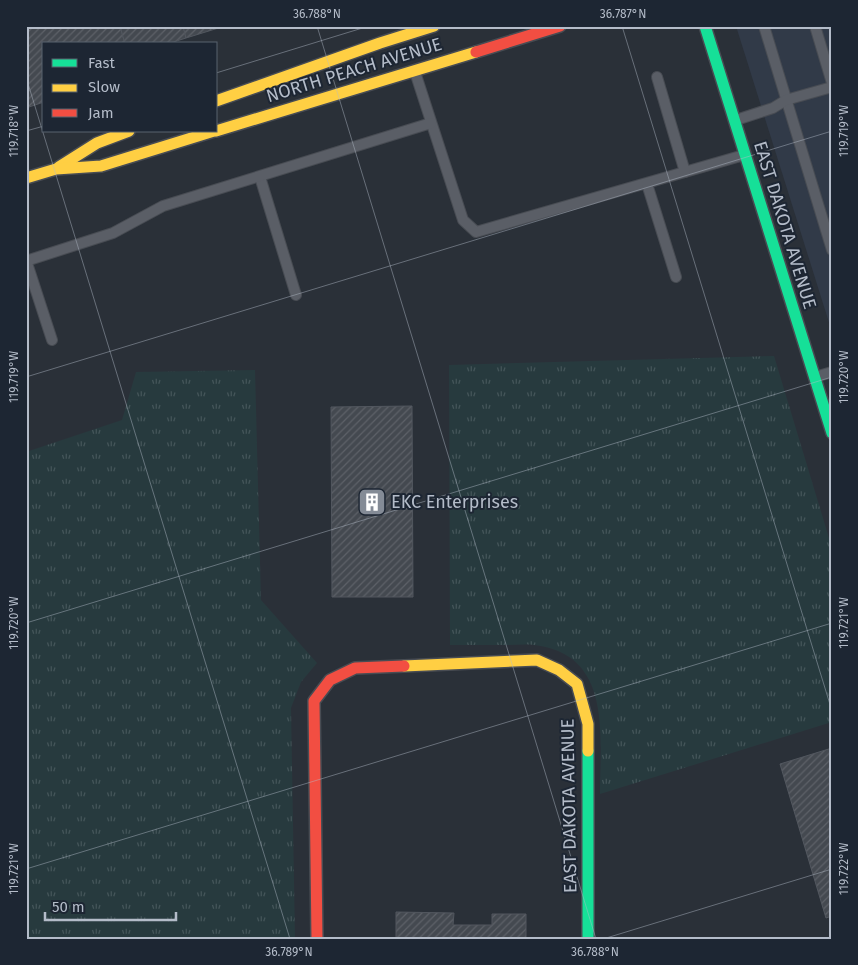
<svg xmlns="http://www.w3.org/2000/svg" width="858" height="965" viewBox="0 0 858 965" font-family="'Fira Sans',sans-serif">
  <defs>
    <pattern id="grass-tufts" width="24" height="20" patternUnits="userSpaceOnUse" patternTransform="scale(1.25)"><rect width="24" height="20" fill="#273a3e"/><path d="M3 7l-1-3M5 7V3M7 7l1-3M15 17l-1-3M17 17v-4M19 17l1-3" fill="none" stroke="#445559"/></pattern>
    <pattern id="building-hatch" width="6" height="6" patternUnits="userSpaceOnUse" patternTransform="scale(1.25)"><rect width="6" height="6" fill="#444950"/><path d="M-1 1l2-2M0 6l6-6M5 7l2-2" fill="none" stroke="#5d6168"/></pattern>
  </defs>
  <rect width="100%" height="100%" fill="#2a3038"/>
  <!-- airport -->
  <path fill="#313a48" d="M736 26H832V332Z"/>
  <!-- grass -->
  <g fill="url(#grass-tufts)">
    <path d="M774 356 832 548V722L600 794C600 736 613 654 534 645 526 644 516 645 507 645 488 645 469 645 450 645L449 365Z"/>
    <path d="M255 370 261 600 317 663 301 682 291 708 295 939H26V452L122 420 136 372Z"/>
  </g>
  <!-- building -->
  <g fill="url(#building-hatch)" stroke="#52575f">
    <path d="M26 26H120L125 44H44V102L26 108Z"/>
    <path d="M120 26H183L186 38 167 44H125Z"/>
    <path d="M183 26H225L186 38Z"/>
    <path d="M412 406 413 597H332L331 407Z"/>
    <path d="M832 748V916L826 918 780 764Z"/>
    <path d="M396 912 454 913 453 925H492V914H526V939H396Z"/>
  </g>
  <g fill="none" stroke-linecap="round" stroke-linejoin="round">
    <!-- lane casing -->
    <g stroke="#484c53" stroke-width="12">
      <g id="lane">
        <path d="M764 26 832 250"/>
        <path d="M815 26 832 83"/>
        <path d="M415 72 463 220 476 232 744 155"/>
        <path d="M657 77 685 172"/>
        <path d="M736 120 773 108 786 100 832 87"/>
        <path d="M260 177 296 295"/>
        <path d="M647 184 676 277"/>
        <path d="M26 260 52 340"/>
        <path d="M26 261 113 233 163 206 431 123"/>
        <path d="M815 377 832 372"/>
      </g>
    </g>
    <!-- fast casing -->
    <g stroke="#484c53" stroke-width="14">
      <g id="fast">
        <path d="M705 26 832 433"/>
        <path d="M588 751V939"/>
      </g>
    </g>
    <!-- slow casing -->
    <g stroke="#484c53" stroke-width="14">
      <g id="slow">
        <path d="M216 101 380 43 434 26"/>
        <path d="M216 131 476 52"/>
        <path d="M59 167 97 143 129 131"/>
        <path d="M26 178 56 169 101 166 214 131"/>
        <path d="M404 666 537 660 559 670 577 684 588 724V751"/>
      </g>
    </g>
    <!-- jam casing -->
    <g stroke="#484c53" stroke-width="14">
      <g id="jam">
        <path d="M476 52 560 26"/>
        <path d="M317 939 314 701 330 680 355 668 404 666"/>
      </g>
    </g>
    <!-- lane -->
    <use href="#lane" stroke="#5a5e66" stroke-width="10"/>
    <!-- fast -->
    <use href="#fast" stroke="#16e098" stroke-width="11"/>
    <!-- slow -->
    <use href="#slow" stroke="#ffcf43" stroke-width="11"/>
    <!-- jam -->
    <use href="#jam" stroke="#f24e42" stroke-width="11"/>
  </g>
  <!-- ticks -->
  <path fill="none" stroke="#b4bcc9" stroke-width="1" stroke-opacity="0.45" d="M317 26 596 939M622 26 832 711M216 73 369 26M26 77 290 939M26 131 44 126M26 377 832 131M26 623 832 377M26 869 832 623M603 939 832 869"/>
  <!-- icons -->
  <defs>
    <g id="building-square" transform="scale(1.4375)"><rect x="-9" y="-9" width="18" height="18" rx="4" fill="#848b96" stroke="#1d2633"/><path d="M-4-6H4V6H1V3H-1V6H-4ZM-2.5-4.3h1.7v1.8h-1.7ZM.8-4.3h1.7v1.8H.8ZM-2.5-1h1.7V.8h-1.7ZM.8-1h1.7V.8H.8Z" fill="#fff"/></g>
  </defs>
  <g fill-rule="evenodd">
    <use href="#building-square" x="372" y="502"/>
  </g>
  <g text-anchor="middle" stroke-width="4" stroke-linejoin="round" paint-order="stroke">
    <!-- street labels -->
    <g font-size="18" fill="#b4bcc9" stroke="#1d2633">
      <text transform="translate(354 70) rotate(-17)" y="6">NORTH PEACH AVENUE</text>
      <text transform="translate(785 225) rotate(73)" y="6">EAST DAKOTA AVENUE</text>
      <text transform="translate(569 806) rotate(-91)" y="6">EAST DAKOTA AVENUE</text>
    </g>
    <!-- poi labels -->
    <g font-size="18" fill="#b4bcc9" stroke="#1d2633" text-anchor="start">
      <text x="391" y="508">EKC Enterprises</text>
    </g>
  </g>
  <!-- border -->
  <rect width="858" height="965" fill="none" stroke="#1d2633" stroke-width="55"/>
  <!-- legend -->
  <rect x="42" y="42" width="175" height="90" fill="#1d2633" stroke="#59626f"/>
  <rect x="52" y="59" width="25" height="8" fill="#16e098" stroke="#59626f"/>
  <text x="88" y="68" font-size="15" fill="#b4bcc9">Fast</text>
  <rect x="52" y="84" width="25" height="8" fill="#ffcf43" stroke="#59626f"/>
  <text x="88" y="92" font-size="15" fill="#b4bcc9">Slow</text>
  <rect x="52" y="109" width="25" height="8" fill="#f24e42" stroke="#59626f"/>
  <text x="88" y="118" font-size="15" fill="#b4bcc9">Jam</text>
  <!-- scale -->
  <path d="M45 912v8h131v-8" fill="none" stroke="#b4bcc9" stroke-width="2.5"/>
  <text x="52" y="912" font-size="15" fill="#b4bcc9" stroke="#1d2633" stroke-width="4" paint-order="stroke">50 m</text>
  <rect x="28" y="28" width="802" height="910" fill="none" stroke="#b4bcc9" stroke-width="2"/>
  <g font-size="12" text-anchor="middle" fill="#b4bcc9">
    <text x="317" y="18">36.788°N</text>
    <text x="623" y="18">36.787°N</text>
    <text transform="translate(14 131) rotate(-90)" y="4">119.718°W</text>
    <text transform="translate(844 131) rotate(-90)" y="4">119.719°W</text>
    <text transform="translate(14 377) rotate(-90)" y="4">119.719°W</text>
    <text transform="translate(844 377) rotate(-90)" y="4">119.720°W</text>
    <text transform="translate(14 623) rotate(-90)" y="4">119.720°W</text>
    <text transform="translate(844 623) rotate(-90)" y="4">119.721°W</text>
    <text transform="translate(14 869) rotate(-90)" y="4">119.721°W</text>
    <text transform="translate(844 869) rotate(-90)" y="4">119.722°W</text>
    <text x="289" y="956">36.789°N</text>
    <text x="595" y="956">36.788°N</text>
  </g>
</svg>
